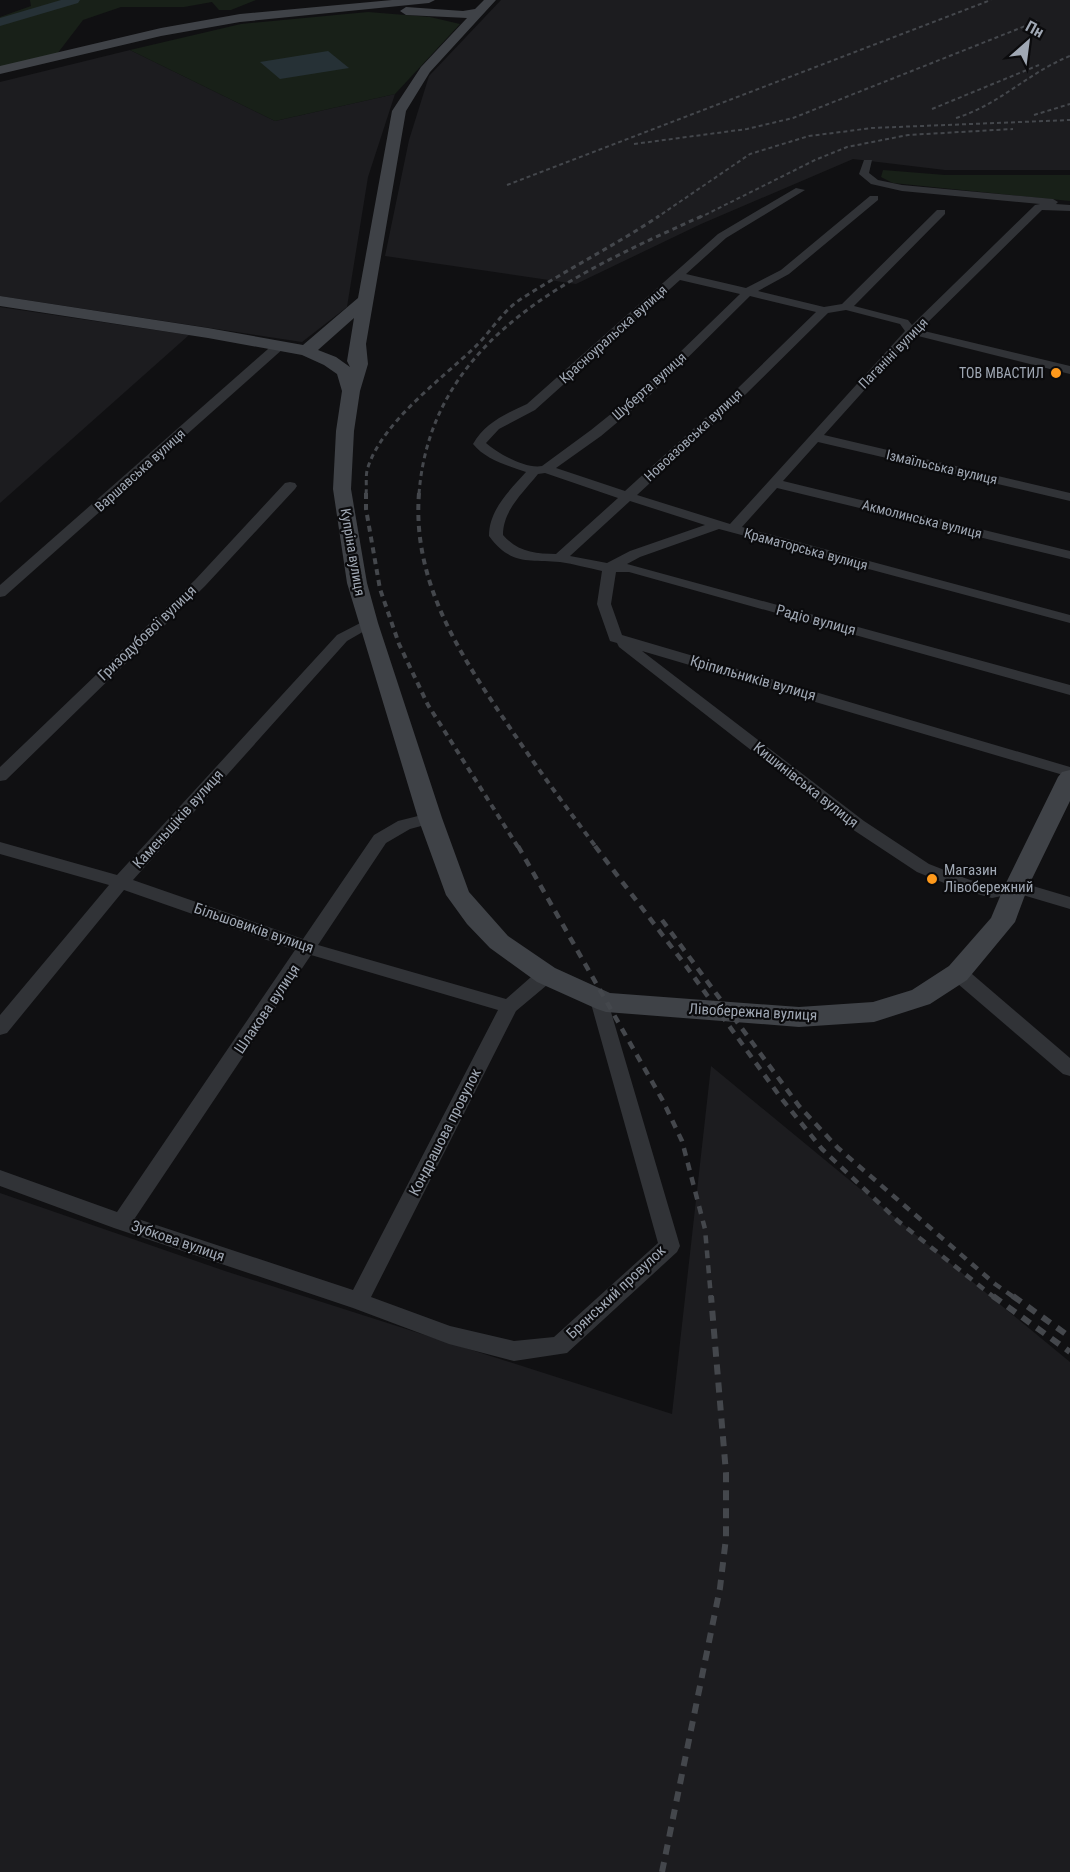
<svg xmlns="http://www.w3.org/2000/svg" width="1070" height="1872" viewBox="0 0 1070 1872" font-family="'Roboto Condensed',sans-serif">
  <rect width="100%" height="100%" fill="#101012"/>
  <!-- built -->
  <g fill="#1c1c1f">
    <path d="M501 0H1070V170H945L853 159 701 224 576 284 385 256 409 140 429 76Z"/>
    <path d="M130 50 275 121 395 94 368 177 347 307 302 342 0 296V82Z"/>
    <path d="M0 307 189 335 0 503Z"/>
    <path d="M711 1066 1070 1362V1872H0V1193L225 1271 672 1414Z"/>
  </g>
  <!-- green -->
  <g fill="#182018">
    <path d="M30 0H256L231 10H219L212 2 184 7H121L83 20 57 54 0 67V17L31 6Z"/>
    <path d="M368 12 430 17 460 24 395 94 275 121 130 50 241 24Z"/>
    <path d="M883 170 945 175H1070V201L893 183 881 177Z"/>
  </g>
  <!-- water -->
  <path fill="#263136" d="M328 51 349 68 280 79 260 62Z"/>
  <g fill="none" stroke-linecap="round" stroke-linejoin="round">
    <!-- river -->
    <path fill="#263136" fill-rule="evenodd" d="M61 0H80L78 3 0 26V18Z"/>
    <!-- street -->
    <g fill="#313337" fill-rule="evenodd">
      <path d="M864 160H872L869 173 878 180 902 185 1053 199 1058 202 1056 204 1070 205V211L1042 210 920 330 1070 366V374L914 335 824 435 1070 493V501L818 442 783 481 1070 551V559L777 488 742 527 1070 615V623L719 529 640 557 627 564 1070 685V695L629 572H616L611 604 622 635 1070 767V777L642 651 864 821 929 864 970 880 992 886 1016 881 1070 897V909L1016 893 992 898 959 889 917 872 852 829 619 647 617 643 610 641 597 604 602 571C588 568 574 564 560 562 529 559 511 566 489 536 489 510 509 491 526 472 507 465 486 460 473 444 485 423 505 414 527 404L718 234 796 188 805 190 726 238 686 274 746 288 781 270 870 196H878V200L789 274 758 291 824 307 842 304 937 210H945V214L854 306 908 320 912 325 1035 205 1040 204 902 191 871 184 859 174ZM680 280 740 294 642 389 591 430 542 466C525 469 499 454 486 443L499 429 535 410ZM750 296 816 312 738 388 625 491 556 468 601 436 650 395ZM846 310 900 324 905 331 730 524 637 495 746 394 828 313ZM545 473 618 498 556 554C535 554 518 552 503 535 503 510 523 493 538 474ZM630 501 705 525 630 551 607 563 570 556Z"/>
      <path d="M280 341 286 345 284 348 5 596 0 597V585L276 342Z"/>
      <path d="M290 482 295 483 297 486 295 489 205 586 6 780 0 781V767L195 580 285 483Z"/>
      <path d="M368 619 375 623 373 626 347 641 133 880 303 939 374 835 398 821 430 813 436 814 438 818 436 822 410 829 386 843 318 945 506 999 539 970 546 968 553 970 555 975 553 980 516 1011 371 1297 450 1326 514 1341 554 1337 658 1243 590 1000 592 995 599 993 606 995 680 1246 677 1252 567 1353 514 1361 449 1344 353 1308 114 1228 0 1186V1170L117 1212 295 950 124 890 7 1033 0 1035V1015L109 885 0 854V842L117 875 337 635ZM311 955 498 1010 353 1290 135 1218Z"/>
      <path d="M958 966 965 968 1070 1058V1076L1063 1074 951 978 949 973 951 968Z"/>
    </g>
    <!-- secondary -->
    <g fill="#3f4247" fill-rule="evenodd">
      <path d="M392 0H435L429 3 240 22 161 36 0 74V66L161 28 240 14Z"/>
      <path d="M484 0H496L430 72 406 111 366 344 368 364 360 391 354 431 351 489 367 583 378 623 442 818 469 892 508 936 555 968 610 993 799 1007 873 1002 912 990 949 966 991 918 1004 887 1058 777 1062 772 1070 770V801L1028 887 1015 922 967 980 930 1004 874 1022 799 1027 606 1012 597 1009 537 982 490 948 467 924 446 895 418 818 347 583 333 489 336 431 342 391 337 374 324 365 302 355 208 338 0 306V296L208 328 303 345 358 298 392 111 421 67 467 18 406 15 400 11 406 7 463 11 475 9ZM354 318 347 361 350 367 336 357 318 350Z"/>
    </g>
    <!-- rail-far4 -->
    <g stroke="#44474c" stroke-width="2" stroke-dasharray="4 3" stroke-linecap="butt">
      <path d="M932 109 1039 65"/>
      <path d="M1034 115 1070 104"/>
      <path d="M956 118C999 105 1029 72 1070 56"/>
      <path d="M634 144 747 129 793 118 1038 21"/>
      <path d="M507 185 991 0"/>
      <path d="M656 218 750 154 809 136 872 128 1070 120"/>
      <path d="M699 218 815 160 847 147 908 135 1013 129"/>
    </g>
    <!-- rail-far3 -->
    <g stroke="#44474c" stroke-width="3" stroke-dasharray="5 4" stroke-linecap="butt">
      <path d="M366 494C367 486 365 475 368 467 383 422 440 380 474 348 490 333 502 311 521 299 566 270 614 246 659 216"/>
      <path d="M419 494C431 336 576 273 702 216"/>
    </g>
    <!-- rail-far2 -->
    <g stroke="#44474c" stroke-width="4" stroke-dasharray="6 5" stroke-linecap="butt">
      <path d="M366 493V509L380 589 399 644 428 705 518 847"/>
      <path d="M419 493C412 581 459 653 506 722 535 765 565 806 596 847"/>
    </g>
    <!-- rail-far1 -->
    <g stroke="#44474c" stroke-width="4.5" stroke-dasharray="8 7" stroke-linecap="butt">
      <path d="M518 846 663 1101 682 1141 705 1229 711 1298"/>
      <path d="M595 846 686 966 781 1098 822 1149 898 1221 995 1298"/>
      <path d="M662 920 799 1106 838 1148 995 1284 1015 1298"/>
    </g>
    <!-- rail -->
    <g stroke="#44474c" stroke-width="6" stroke-dasharray="10 8" stroke-linecap="butt">
      <path d="M993 1296 1070 1352"/>
      <path d="M1013 1296 1070 1337"/>
      <path d="M662 1872 720 1588 726 1538V1473L711 1296"/>
    </g>
  </g>
  <!-- markers -->
  <g fill="#fe991b" stroke="#0b0b0d" stroke-width="2">
    <circle cx="1056" cy="373" r="6"/>
    <circle cx="932" cy="879" r="6"/>
  </g>
  <g text-anchor="middle" stroke-width="4.5" stroke-linejoin="round" paint-order="stroke">
    <!-- far-street labels -->
    <g font-size="14" fill="#a0a8b4" stroke="#0b0b0d">
      <text transform="translate(613 334) rotate(-42)" y="5">Красноуральска вулиця</text>
      <text transform="translate(893 353) rotate(-46)" y="5">Паганіні вулиця</text>
      <text transform="translate(649 386) rotate(-42)" y="5">Шуберта вулиця</text>
      <text transform="translate(693 435) rotate(-43)" y="5">Новоазовська вулиця</text>
      <text transform="translate(942 467) rotate(13)" y="5">Ізмаїльська вулиця</text>
      <text transform="translate(140 470) rotate(-42)" y="5">Варшавська вулиця</text>
      <text transform="translate(922 519) rotate(14)" y="5">Акмолинська вулиця</text>
      <text transform="translate(806 549) rotate(15)" y="5">Краматорська вулиця</text>
      <text transform="translate(353 552) rotate(80)" y="5">Купріна вулиця</text>
    </g>
    <!-- far-poi labels -->
    <g font-size="14" fill="#a0a8b4" stroke="#0b0b0d" text-anchor="end">
      <text x="1044" y="378">ТОВ МВАСТИЛ</text>
    </g>
    <!-- street labels -->
    <g font-size="15" fill="#a0a8b4" stroke="#0b0b0d">
      <text transform="translate(816 620) rotate(15)" y="5">Радіо вулиця</text>
      <text transform="translate(147 633) rotate(-44)" y="5">Гризодубової вулиця</text>
      <text transform="translate(753 678) rotate(16)" y="5">Кріпильників вулиця</text>
      <text transform="translate(806 785) rotate(38)" y="5">Кишинівська вулиця</text>
      <text transform="translate(178 819) rotate(-48)" y="5">Каменьщіків вулиця</text>
      <text transform="translate(254 928) rotate(19)" y="5">Більшовиків вулиця</text>
      <text transform="translate(267 1009) rotate(-56)" y="5">Шлакова вулиця</text>
      <text transform="translate(753 1012) rotate(3)" y="5">Лівобережна вулиця</text>
      <text transform="translate(445 1132) rotate(-63)" y="5">Кондрашова провулок</text>
      <text transform="translate(178 1241) rotate(19)" y="5">Зубкова вулиця</text>
      <text transform="translate(616 1292) rotate(-43)" y="5">Брянський провулок</text>
    </g>
    <!-- poi labels -->
    <g font-size="15" fill="#a0a8b4" stroke="#0b0b0d" text-anchor="start">
      <text x="944" y="875">Магазин<tspan x="944" dy="17">Лівобережний</tspan></text>
    </g>
  </g>
  <!-- north arrow -->
  <g transform="translate(1028 42) rotate(28)" stroke="#0b0b0d" stroke-width="4.5" paint-order="stroke">
  <path d="M0-4.5L10 22L0 15L-10 22Z" fill="#a0a8b4"/>
  <text y="-9" font-size="16" font-weight="bold" text-anchor="middle" fill="#a0a8b4">Пн</text>
  </g>
</svg>
